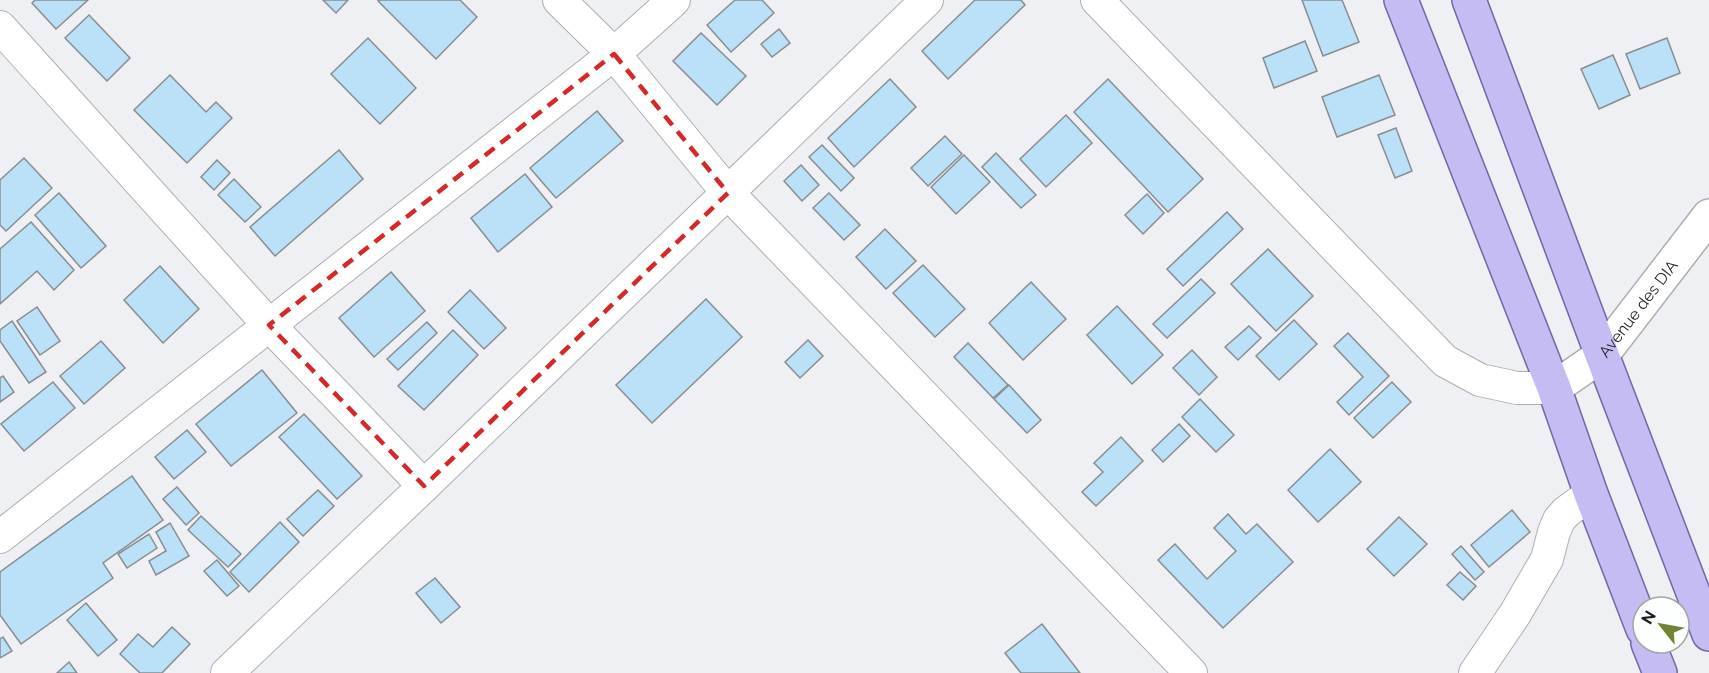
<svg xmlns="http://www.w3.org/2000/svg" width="1709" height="673" viewBox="0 0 1709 673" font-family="Raleway,sans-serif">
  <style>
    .building { fill: #bae1f7; stroke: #898d90; stroke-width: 1.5 }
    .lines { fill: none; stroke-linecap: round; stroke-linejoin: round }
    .minor-casing { stroke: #acaeb2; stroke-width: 34 }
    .tertiary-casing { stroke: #acaeb2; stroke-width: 36 }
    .primary-casing { stroke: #7068a2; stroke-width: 36 }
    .minor { stroke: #fff; stroke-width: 32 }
    .tertiary { stroke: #fff; stroke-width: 33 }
    .primary { stroke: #c4bcf2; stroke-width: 33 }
    .marked { fill: none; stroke: #d62828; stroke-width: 4.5; stroke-dasharray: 12 8; stroke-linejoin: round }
    .labels { text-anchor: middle; stroke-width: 4.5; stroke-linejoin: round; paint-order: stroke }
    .street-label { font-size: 16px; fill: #1d1e1f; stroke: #fdfefe }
  </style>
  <rect width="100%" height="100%" fill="#eef0f4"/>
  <g class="building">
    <polygon points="35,0 88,0 56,29 32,3"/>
    <polygon points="323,0 348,0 336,13"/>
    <polygon points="380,0 460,0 477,17 436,59 378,1"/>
    <polygon points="735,0 762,0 774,13 731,52 707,25"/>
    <polygon points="975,0 1021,0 1025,5 948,79 922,51"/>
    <polygon points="1302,0 1342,0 1359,42 1323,56"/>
    <polygon points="89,15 130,58 107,81 65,38"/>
    <polygon points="779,29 790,43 772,57 761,44"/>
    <polygon points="701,33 746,76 717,105 673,61"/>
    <polygon points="368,38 416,88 380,124 331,74"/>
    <polygon points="1667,38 1680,73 1640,89 1626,54"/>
    <polygon points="1305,41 1317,71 1274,88 1263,58"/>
    <polygon points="1613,55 1630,95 1599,109 1581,69"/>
    <polygon points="170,75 206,112 216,102 232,118 187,163 134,110"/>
    <polygon points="1379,75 1395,115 1337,137 1322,97"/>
    <polygon points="890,79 916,107 854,167 828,138"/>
    <polygon points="1108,79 1203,179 1168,212 1074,112"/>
    <polygon points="597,111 623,141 556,198 530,168"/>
    <polygon points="1066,115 1092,143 1046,187 1020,159"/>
    <polygon points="1396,128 1412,171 1395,178 1378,135"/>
    <polygon points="945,136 962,154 928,186 911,168"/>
    <polygon points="822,145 854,178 841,191 809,157"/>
    <polygon points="339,150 363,179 275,256 250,227"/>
    <polygon points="996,153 1036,195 1021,208 982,167"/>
    <polygon points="964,155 990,182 956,214 931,187"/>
    <polygon points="24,158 52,188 6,231 0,225 0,180"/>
    <polygon points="217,160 230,173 214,190 201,177"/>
    <polygon points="801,165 819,185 802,201 784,181"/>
    <polygon points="525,174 552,207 498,252 471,218"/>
    <polygon points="234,179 261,207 245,222 218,195"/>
    <polygon points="59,193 106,246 81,268 35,215"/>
    <polygon points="829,193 860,225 844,240 813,208"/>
    <polygon points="1147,194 1164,213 1143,234 1125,215"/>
    <polygon points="1227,212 1243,229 1183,286 1167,269"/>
    <polygon points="31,222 74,270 54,290 37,271 0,304 0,249"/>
    <polygon points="885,229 916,261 886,289 856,257"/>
    <polygon points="1268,249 1313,296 1276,331 1231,284"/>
    <polygon points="923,265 965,309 935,337 893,293"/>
    <polygon points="160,266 199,309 163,343 124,300"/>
    <polygon points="391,272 425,311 374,357 339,318"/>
    <polygon points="1201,279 1215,293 1167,338 1153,324"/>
    <polygon points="1031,282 1066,319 1023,360 989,323"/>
    <polygon points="470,290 506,328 484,349 448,312"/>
    <polygon points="706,299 742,337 652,423 616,385"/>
    <polygon points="1117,306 1163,355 1132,384 1087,335"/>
    <polygon points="37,307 60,341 40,355 17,321"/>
    <polygon points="1294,320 1317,344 1279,380 1256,356"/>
    <polygon points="12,321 46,372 29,383 0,341 0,330"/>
    <polygon points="427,322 437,333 398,370 387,359"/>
    <polygon points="1249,326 1261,338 1238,360 1225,347"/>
    <polygon points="453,330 478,355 424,410 398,386"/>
    <polygon points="1348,333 1389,376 1349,415 1337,402 1363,377 1334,346"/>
    <polygon points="808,340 823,356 800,378 785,362"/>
    <polygon points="101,341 125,368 84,404 60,376"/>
    <polygon points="968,343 1008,385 993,398 954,357"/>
    <polygon points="1192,350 1217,377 1199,395 1173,368"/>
    <polygon points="262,370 297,413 231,466 196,424"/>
    <polygon points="3,376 14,392 0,402 0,378"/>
    <polygon points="53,382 75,408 24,451 1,424"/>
    <polygon points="1392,382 1411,402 1373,438 1354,418"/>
    <polygon points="1009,385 1041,420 1027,433 994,399"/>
    <polygon points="1200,399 1234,435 1216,452 1182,417"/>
    <polygon points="304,414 362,476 337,499 279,437"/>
    <polygon points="1179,424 1190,436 1163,462 1152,450"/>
    <polygon points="187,430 206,452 174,479 155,457"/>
    <polygon points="1121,437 1143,461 1096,506 1082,492 1103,472 1094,463"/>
    <polygon points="1330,449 1361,482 1318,522 1288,490"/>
    <polygon points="132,476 163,520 103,563 113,578 21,644 0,615 0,572"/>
    <polygon points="177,487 199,513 186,525 163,499"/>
    <polygon points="318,490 334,506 303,536 287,519"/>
    <polygon points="1512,510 1530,532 1489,567 1471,545"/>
    <polygon points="1228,514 1246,534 1257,524 1293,562 1223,628 1158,560 1175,544 1207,579 1236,551 1214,528"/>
    <polygon points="201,516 241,554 228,567 188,530"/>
    <polygon points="1399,517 1427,544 1394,576 1367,549"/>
    <polygon points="280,522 299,542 249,592 230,572"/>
    <polygon points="170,523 189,556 156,575 149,561 166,551 156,532"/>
    <polygon points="149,534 157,548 127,568 118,554"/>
    <polygon points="1461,546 1484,572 1475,580 1452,554"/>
    <polygon points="217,560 239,586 227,596 204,571"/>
    <polygon points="1460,572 1476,586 1463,600 1447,585"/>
    <polygon points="435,578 460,607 441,623 416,593"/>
    <polygon points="86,603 117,640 98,656 67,620"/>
    <polygon points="1042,624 1080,673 1021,673 1005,653"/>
    <polygon points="172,627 190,644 162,673 140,673 120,654 138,634 153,647"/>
    <polygon points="3,637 12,651 0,658 0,639"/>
    <polygon points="69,662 77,673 57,673"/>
  </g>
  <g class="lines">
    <defs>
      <g id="minor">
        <polyline points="559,0 614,54 728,193 1191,673"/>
        <polyline points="1097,0 1445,361 1480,380 1517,388 1554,388"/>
        <polyline points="0,27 269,325 424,486"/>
        <polyline points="0,537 614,54 674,0"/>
        <polyline points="227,673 424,486 927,0"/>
        <polyline points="1475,673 1515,614 1547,559 1554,532 1559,520 1566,512 1591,494"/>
      </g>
      <g id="tertiary">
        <path id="s1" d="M1554,388L1602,355L1709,216"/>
      </g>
      <g id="primary">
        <polyline points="1401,0 1554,388 1591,494 1643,629"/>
        <polyline points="1469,0 1602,355 1709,634"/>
        <polyline points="1648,643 1660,673"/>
      </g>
    </defs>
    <use href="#minor" class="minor-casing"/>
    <use href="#tertiary" class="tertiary-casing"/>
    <use href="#primary" class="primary-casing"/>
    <use href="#minor" class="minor"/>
    <use href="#tertiary" class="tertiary"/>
    <use href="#primary" class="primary"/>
  </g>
  <path class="marked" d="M614,54L728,193L424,486L269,325Z"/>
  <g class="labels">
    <g class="street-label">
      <text dy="6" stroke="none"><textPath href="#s1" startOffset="117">Avenue des DIA</textPath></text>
    </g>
  </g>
  <g transform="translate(1661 625) rotate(301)"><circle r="28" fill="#fdfefe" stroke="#a3a4a5" stroke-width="1.5"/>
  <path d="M0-4.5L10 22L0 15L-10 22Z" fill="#718434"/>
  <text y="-9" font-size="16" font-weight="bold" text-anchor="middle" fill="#1d1e1f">N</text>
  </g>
</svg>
